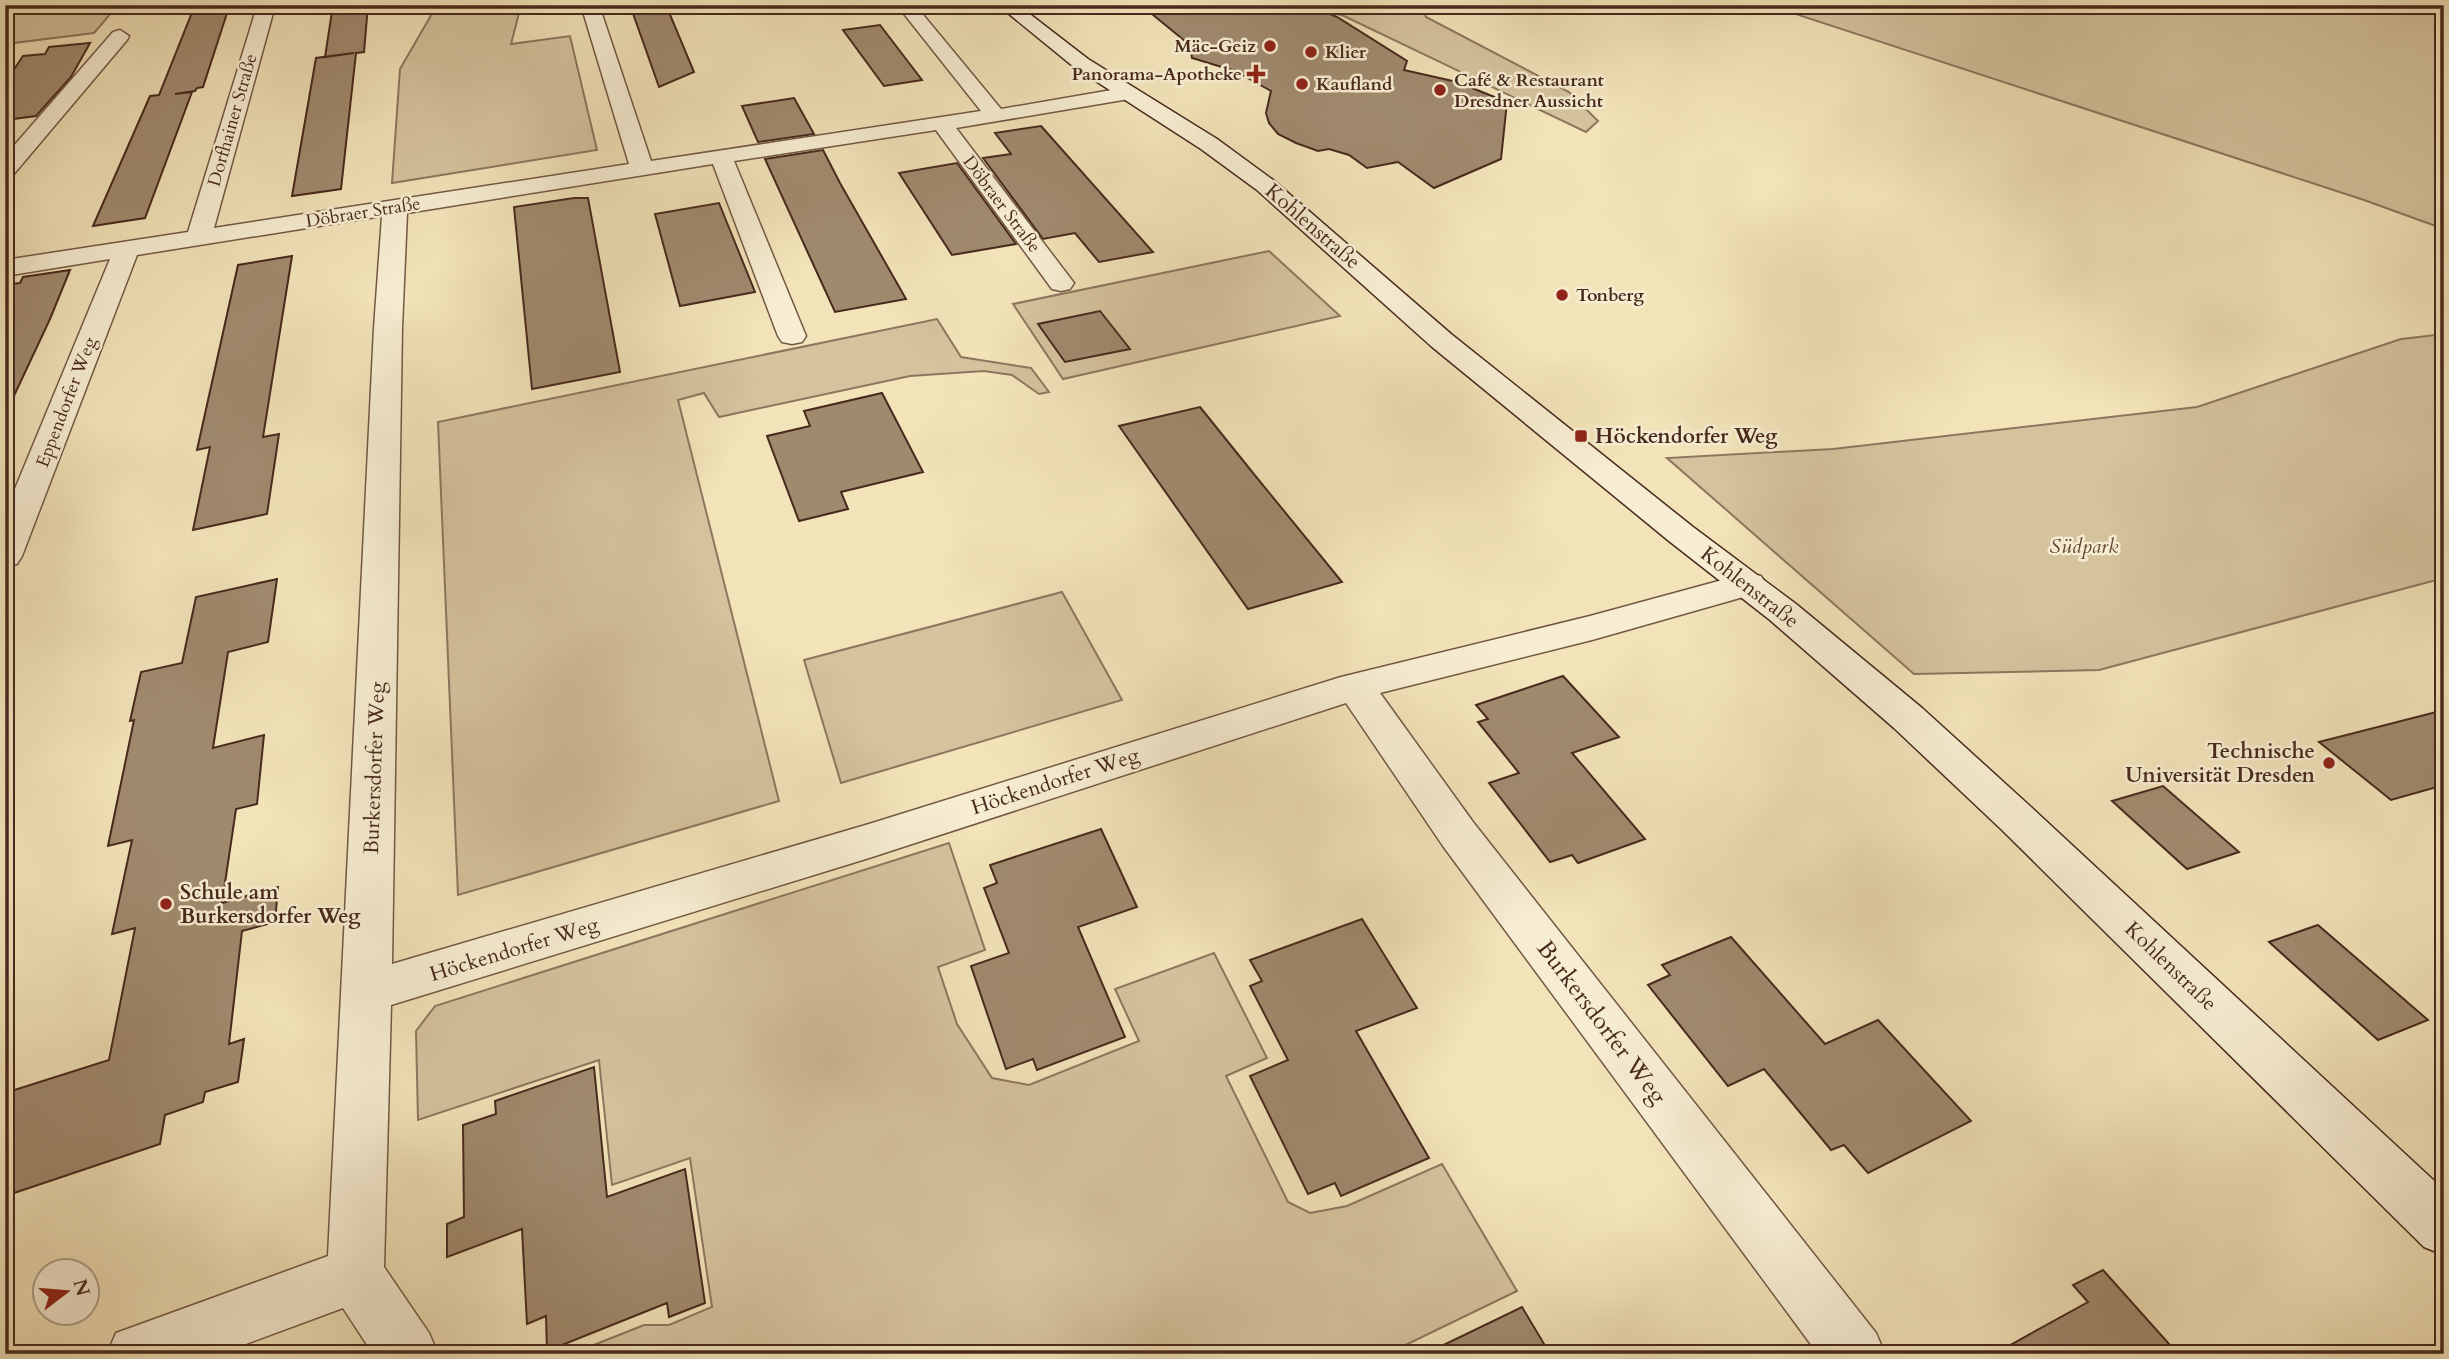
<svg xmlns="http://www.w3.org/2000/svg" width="2449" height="1359" viewBox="0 0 2449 1359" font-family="Cardo,serif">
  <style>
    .green { fill: #d5c39e; stroke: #8e765e; stroke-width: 2 }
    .building { fill: #a08a6e; stroke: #48291d; stroke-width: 2 }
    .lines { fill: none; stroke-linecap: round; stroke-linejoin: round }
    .street-casing { stroke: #725844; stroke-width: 3 }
    .secondary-casing { stroke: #48291d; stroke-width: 3 }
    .street { fill: #f7edd2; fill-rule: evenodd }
    .secondary { fill: #f7edd2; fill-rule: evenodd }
    .poi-dot { fill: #8f2418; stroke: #f7edd2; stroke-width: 2.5 }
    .labels { text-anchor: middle; stroke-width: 5; stroke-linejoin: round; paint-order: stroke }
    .far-poi-label { font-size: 18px; font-weight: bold; fill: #48291d; stroke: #f7edd2; text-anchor: start }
    .far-street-label { font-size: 18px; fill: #48291d; stroke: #f7edd2 }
    .street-label { font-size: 21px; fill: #48291d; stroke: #f7edd2 }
    .poi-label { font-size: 21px; font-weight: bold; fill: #48291d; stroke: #f7edd2; text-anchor: start }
    .park-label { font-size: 21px; font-style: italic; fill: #644837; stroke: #f7edd2 }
    .near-street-label { font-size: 24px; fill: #48291d; stroke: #f7edd2 }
  </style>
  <rect width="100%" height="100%" fill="#f2e3b9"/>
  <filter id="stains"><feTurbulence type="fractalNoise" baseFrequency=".00286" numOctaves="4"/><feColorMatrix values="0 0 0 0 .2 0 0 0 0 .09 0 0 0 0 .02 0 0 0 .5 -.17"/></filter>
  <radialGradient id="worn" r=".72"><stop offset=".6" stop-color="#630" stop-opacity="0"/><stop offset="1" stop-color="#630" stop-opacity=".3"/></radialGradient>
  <g class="green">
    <polygon points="5,5 118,5 94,33 5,44"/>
    <polygon points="437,5 521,5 511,44 570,36 597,150 392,183 400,69"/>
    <polygon points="1307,5 1422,5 1426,17 1569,92 1598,121 1586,132 1344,16"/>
    <polygon points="1768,5 2444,5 2444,229 2364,200"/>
    <polygon points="1269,251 1340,316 1063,379 1013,304"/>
    <polygon points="937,319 961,357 1031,368 1049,392 1039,394 1012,375 984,371 910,376 719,417 704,393 678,400 779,801 458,895 438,422"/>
    <polygon points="2444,334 2444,578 2099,670 1914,674 1667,458 1833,449 2197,407 2401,339"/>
    <polygon points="1062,592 1122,700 841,783 804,660"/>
    <polygon points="949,843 985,950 938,967 957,1024 992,1078 1029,1085 1139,1041 1115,989 1214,953 1267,1058 1226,1076 1288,1202 1310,1213 1347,1206 1442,1164 1517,1291 1387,1354 571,1354 644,1325 669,1325 712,1307 690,1158 612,1185 599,1060 418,1120 416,1031 435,1006"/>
  </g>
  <g class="building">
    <polygon points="195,5 217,5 224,8 223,11 228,10 203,87 197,88 195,91 175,94 192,92 145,218 93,226 150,96 159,95"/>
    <polygon points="333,5 368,5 364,52 356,53 341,189 292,196 316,58 354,53 325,57"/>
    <polygon points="630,5 666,5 694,72 659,87"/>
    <polygon points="1141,5 1278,5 1325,12 1337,17 1407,61 1404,70 1457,82 1507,102 1501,159 1434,188 1398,162 1367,168 1349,155 1329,149 1318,151 1296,143 1278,134 1269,123 1266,113 1271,91 1235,71 1192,58 1189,41 1186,42"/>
    <polygon points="880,25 922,80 884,86 843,30"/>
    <polygon points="90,43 71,77 36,116 5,120 5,83 23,56 45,54 49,47"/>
    <polygon points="794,98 814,134 758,142 742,106"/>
    <polygon points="1041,126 1153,252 1099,262 1075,233 1043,239 983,158 1011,154 995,133"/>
    <polygon points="823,150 840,183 906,299 835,312 765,159"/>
    <polygon points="957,163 1016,244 952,255 899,173"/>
    <polygon points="574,198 588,198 620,372 532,389 514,207"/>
    <polygon points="719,203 755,292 680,306 655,214"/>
    <polygon points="292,256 263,437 279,434 267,514 193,530 210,447 197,450 238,265"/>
    <polygon points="70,270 50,319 5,415 5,297 11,284 20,283 23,277"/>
    <polygon points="1100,311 1130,349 1065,362 1038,324"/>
    <polygon points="882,393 923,472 841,492 848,509 799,521 767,436 810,426 804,411"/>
    <polygon points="1200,407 1253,473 1342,582 1248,609 1119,426"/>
    <polygon points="277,579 268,642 228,652 213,748 264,735 257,804 236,809 222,903 278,887 275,922 242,931 229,1044 244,1039 238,1082 205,1092 203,1102 165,1115 160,1144 5,1196 5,1093 109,1060 135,928 112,934 132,840 108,846 134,720 130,721 141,672 182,663 196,597"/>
    <polygon points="1563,676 1619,737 1572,753 1645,839 1578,863 1572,855 1550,862 1489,783 1519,773 1478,722 1488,719 1476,705"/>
    <polygon points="2444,710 2444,785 2391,800 2319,742"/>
    <polygon points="2163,786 2239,852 2187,869 2112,801"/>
    <polygon points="1101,829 1137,907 1078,927 1125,1037 1037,1070 1033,1059 1006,1069 971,966 1009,953 984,888 997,883 990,865"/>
    <polygon points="1362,919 1417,1008 1356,1031 1429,1158 1341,1196 1335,1183 1308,1194 1250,1076 1288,1060 1250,986 1262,981 1250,960"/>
    <polygon points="2318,925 2428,1020 2378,1040 2269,942"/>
    <polygon points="1731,937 1825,1044 1878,1020 1971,1121 1868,1173 1844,1145 1831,1150 1764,1069 1728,1086 1648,985 1670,975 1662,965"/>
    <polygon points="594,1067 607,1197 685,1169 705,1303 669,1317 667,1303 547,1351 546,1316 527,1324 522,1229 447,1257 447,1224 464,1217 463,1125 496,1114 495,1101"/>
    <polygon points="2103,1270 2178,1354 1994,1354 2088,1302 2073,1285"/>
    <polygon points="1522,1307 1550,1354 1425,1354"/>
  </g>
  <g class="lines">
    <defs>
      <g id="street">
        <polygon points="260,5 278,5 273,13 214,228 629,164 581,5 599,5 651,161 981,111 897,5 915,5 1001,109 1129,87 1136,89 1139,93 1136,97 1129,99 956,128 1074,283 1070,289 1061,291 1052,289 936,130 734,161 806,336 802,342 792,344 782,342 778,336 713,164 407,213 402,328 392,964 869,824 1341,677 1590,616 1748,573 1761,576 1766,584 1761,592 1592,640 1380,693 1473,822 1876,1333 1885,1354 1818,1354 1443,846 1346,703 869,858 391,1005 384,1267 429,1333 438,1354 373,1354 343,1308 219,1354 107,1354 116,1333 328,1256 374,328 382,216 137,255 22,556 17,564 5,567 5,513 110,259 5,276 5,260 188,232 255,13"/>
        <polygon points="120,30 129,36 127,40 13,175 5,177 5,156 113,32"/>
      </g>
      <polygon id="secondary" points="998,5 1018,5 1088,59 1217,139 1273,180 1451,334 1693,527 1796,604 1922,708 2031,807 2444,1190 2444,1255 2424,1247 2001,829 1894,728 1770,620 1669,541 1431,346 1257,190 1201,149 1074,67"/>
    </defs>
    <use href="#street" class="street-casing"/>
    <use href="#secondary" class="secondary-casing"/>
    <use href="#street" class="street"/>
    <use href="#secondary" class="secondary"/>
  </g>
  <g class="poi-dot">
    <circle cx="1270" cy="46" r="7"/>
    <circle cx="1311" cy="52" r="7"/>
    <path d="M1252.5 63.5h7v7h7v7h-7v7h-7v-7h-7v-7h7z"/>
    <circle cx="1302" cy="84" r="7"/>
    <circle cx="1440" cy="90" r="7"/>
    <circle cx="1562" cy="295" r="7"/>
    <rect x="1574" y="429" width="14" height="14" rx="3.5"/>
    <circle cx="2329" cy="763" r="7"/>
    <circle cx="166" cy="904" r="7"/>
  </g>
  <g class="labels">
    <g class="far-poi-label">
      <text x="1256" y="52" text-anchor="end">Mäc-Geiz</text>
      <text x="1325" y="58">Klier</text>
      <text x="1242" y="80" text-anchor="end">Panorama-Apotheke</text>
      <text x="1454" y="86">Café &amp; Restaurant<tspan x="1454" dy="21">Dresdner Aussicht</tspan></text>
      <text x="1316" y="90">Kaufland</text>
      <text x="1576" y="301">Tonberg</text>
    </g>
    <g class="far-street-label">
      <text transform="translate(232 120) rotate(-74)" y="6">Dorfhainer Straße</text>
      <text transform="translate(1002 204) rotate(53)" y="6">Döbraer Straße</text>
      <text transform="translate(363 212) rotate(-9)" y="6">Döbraer Straße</text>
      <text transform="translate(66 402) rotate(-69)" y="6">Eppendorfer Weg</text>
    </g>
    <g class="street-label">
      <text transform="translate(1313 226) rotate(41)" y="7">Kohlenstraße</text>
      <text transform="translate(1750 587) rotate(38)" y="7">Kohlenstraße</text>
      <text transform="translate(374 768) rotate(-88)" y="7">Burkersdorfer Weg</text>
      <text transform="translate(1055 781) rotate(-18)" y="7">Höckendorfer Weg</text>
      <text transform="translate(514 949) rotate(-17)" y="7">Höckendorfer Weg</text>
      <text transform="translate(2171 966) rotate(44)" y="7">Kohlenstraße</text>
    </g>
    <g class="poi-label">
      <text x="1595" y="443">Höckendorfer Weg</text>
      <text x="2315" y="758" text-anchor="end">Technische<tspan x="2315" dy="24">Universität Dresden</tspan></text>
      <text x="180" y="899">Schule am<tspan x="180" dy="24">Burkersdorfer Weg</tspan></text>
    </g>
    <g class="park-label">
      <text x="2084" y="553">Südpark</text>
    </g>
    <g class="near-street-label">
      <text transform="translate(1602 1022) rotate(53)" y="8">Burkersdorfer Weg</text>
    </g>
  </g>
  <rect width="2449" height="1359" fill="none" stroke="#f2e3b9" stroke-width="28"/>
  <rect x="7" y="7" width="2435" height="1345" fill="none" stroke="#48291d" stroke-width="3.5"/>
  <rect x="14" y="14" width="2421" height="1331" fill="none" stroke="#48291d" stroke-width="2"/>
  <g transform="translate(66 1292) rotate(74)"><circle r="33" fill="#f7edd2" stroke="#b19f8a" stroke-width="2"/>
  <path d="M0-5L12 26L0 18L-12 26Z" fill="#8f2418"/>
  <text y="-10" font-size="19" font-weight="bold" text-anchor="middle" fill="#48291d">N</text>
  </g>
  <rect width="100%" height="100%" filter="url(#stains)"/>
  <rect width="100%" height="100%" fill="url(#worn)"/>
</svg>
